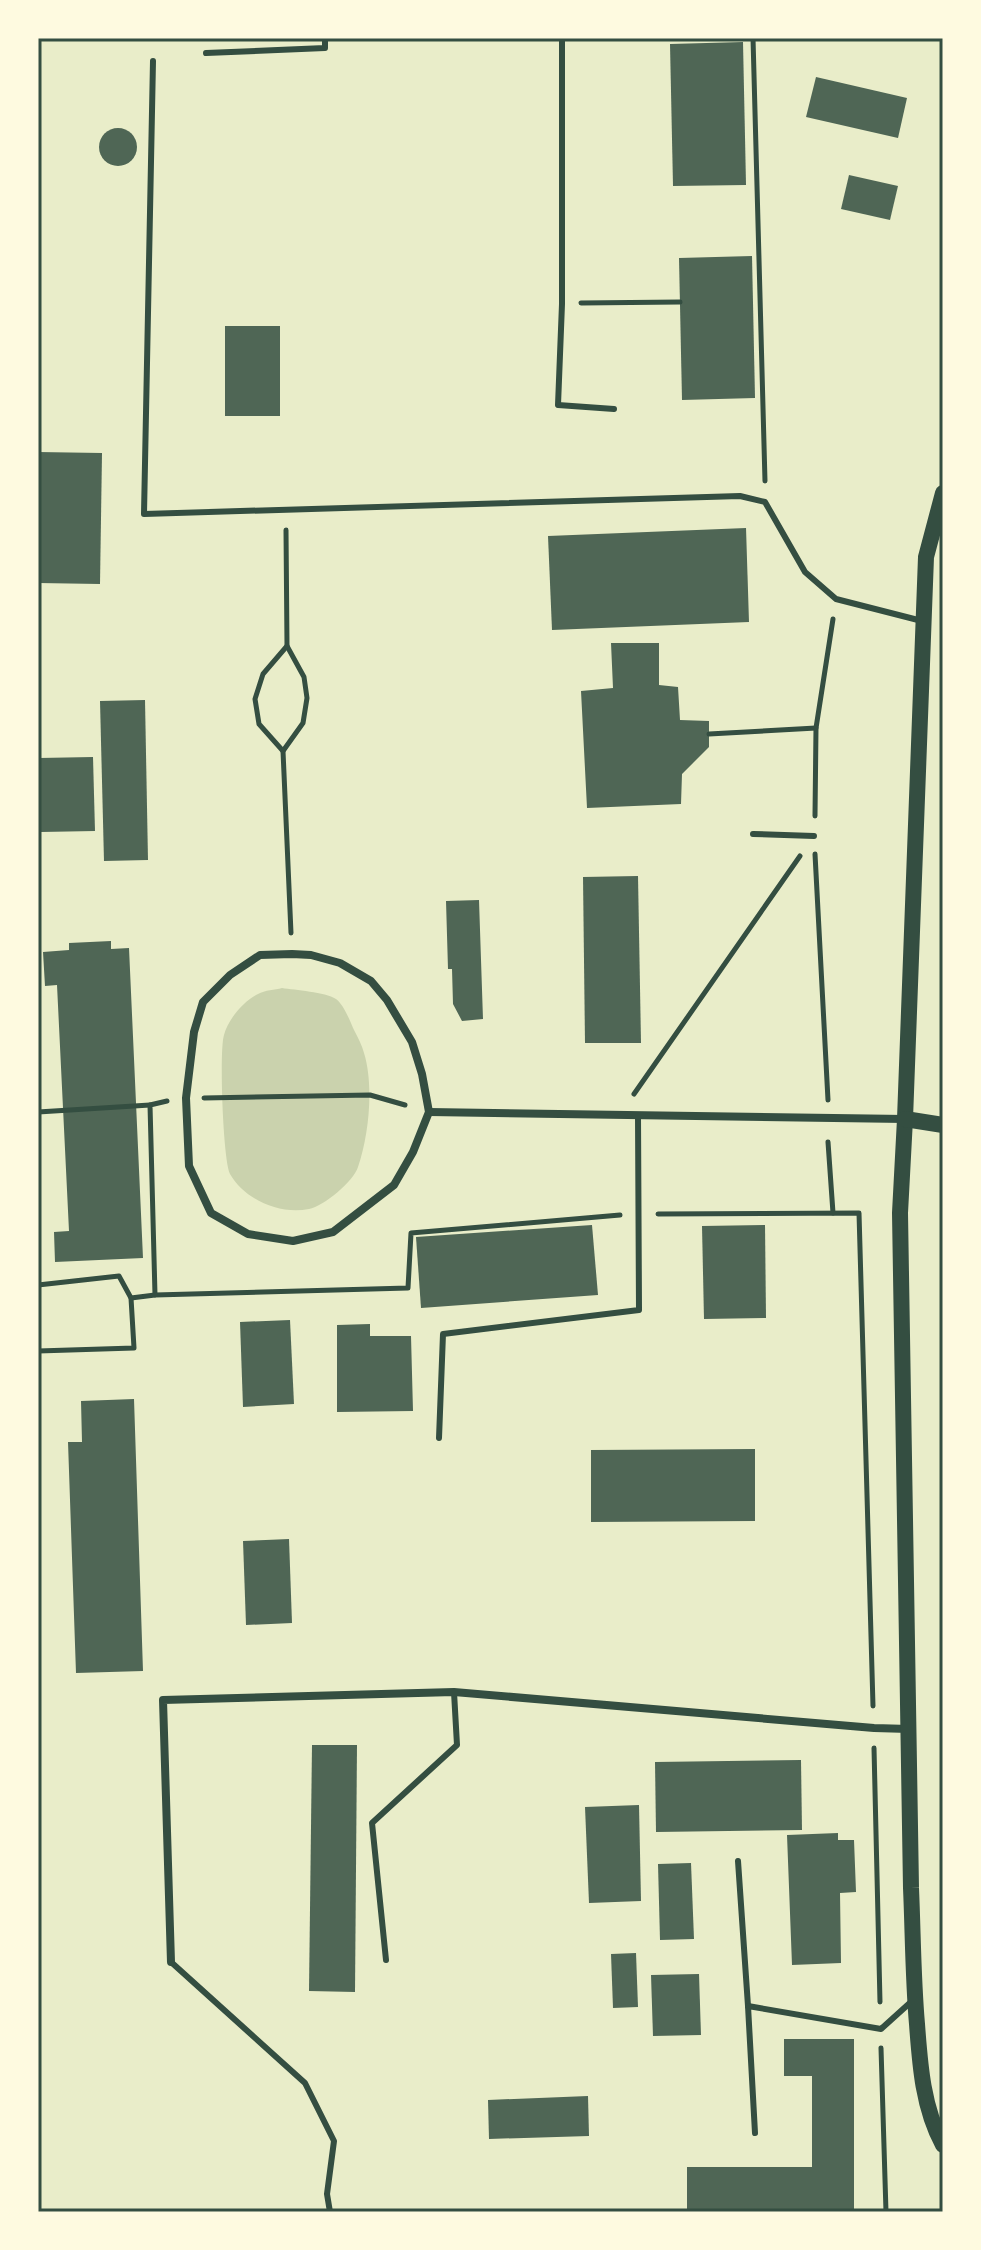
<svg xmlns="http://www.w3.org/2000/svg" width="981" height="2250" viewBox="0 0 981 2250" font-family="'IBM Plex Sans',sans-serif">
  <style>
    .green { fill: #cad2ad }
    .building { fill: #4f6655 }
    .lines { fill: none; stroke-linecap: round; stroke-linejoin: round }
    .path { stroke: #344e41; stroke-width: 5 }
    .service { stroke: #344e41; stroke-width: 6 }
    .minor { stroke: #344e41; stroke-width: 8 }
    .secondary { stroke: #344e41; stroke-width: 16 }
    .neatline { fill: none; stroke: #344e41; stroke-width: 3 }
  </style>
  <rect width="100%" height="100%" fill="#e9edc9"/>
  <path class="green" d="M282,988C295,990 325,992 336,999C344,1005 350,1021 354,1030C358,1038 362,1045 364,1053C374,1085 369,1135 358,1167C353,1182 324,1206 309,1209C280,1215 245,1200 230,1174C223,1161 219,1050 224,1035C228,1019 244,1001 258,994C265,990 275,990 282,988Z"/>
  <g class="building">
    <polygon points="743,42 746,185 673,186 670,44"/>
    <polygon points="816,77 907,98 898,138 806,117"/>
    <circle cx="118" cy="147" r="19"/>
    <polygon points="849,175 898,186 890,220 841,209"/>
    <polygon points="752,256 755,398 682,400 679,258"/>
    <rect x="225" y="326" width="55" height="90"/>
    <polygon points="38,452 102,453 100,584 38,583"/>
    <polygon points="746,528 749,622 552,630 548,536"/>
    <polygon points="611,643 659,643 659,685 678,687 680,720 709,721 709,747 682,774 681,804 587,808 581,691 613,688"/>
    <polygon points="145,700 148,860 104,861 100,701"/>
    <polygon points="93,757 95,831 41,832 39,758"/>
    <polygon points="638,876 641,1043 585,1043 583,877"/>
    <polygon points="479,900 483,1019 462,1021 453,1004 452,969 448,969 446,901"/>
    <polygon points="111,941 111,949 129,948 143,1258 55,1262 54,1232 69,1231 57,985 45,986 43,952 69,950 69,943"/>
    <polygon points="592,1225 598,1295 421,1308 416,1237"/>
    <polygon points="765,1225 766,1318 704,1319 702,1226"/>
    <polygon points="290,1320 294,1404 243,1407 240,1322"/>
    <polygon points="370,1324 370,1336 411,1336 413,1411 337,1412 337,1325"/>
    <polygon points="134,1399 143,1671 76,1673 68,1442 82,1442 81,1401"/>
    <polygon points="755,1449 755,1521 591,1522 591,1450"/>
    <polygon points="289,1539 292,1623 246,1625 243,1541"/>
    <polygon points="312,1745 357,1745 355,1992 309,1991"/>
    <polygon points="801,1760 802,1830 656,1832 655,1762"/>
    <polygon points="639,1805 641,1901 589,1903 585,1807"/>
    <polygon points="838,1833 838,1840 854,1840 856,1892 840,1893 841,1963 792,1965 787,1835"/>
    <polygon points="691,1863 694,1939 660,1940 658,1864"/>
    <polygon points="636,1953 638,2007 613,2008 611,1954"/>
    <polygon points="699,1974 701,2035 653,2036 651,1975"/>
    <polygon points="784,2039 854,2039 854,2212 687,2212 687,2167 812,2167 812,2076 784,2076"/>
    <polygon points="588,2096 589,2136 489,2139 488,2100"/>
  </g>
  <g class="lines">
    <g class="path">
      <polyline points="753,38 765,481"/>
      <polyline points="581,303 680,302"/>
      <polyline points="286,530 287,646 304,677 307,698 303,723 283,751 291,933"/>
      <polyline points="709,734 816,728"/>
      <polyline points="283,751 259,724 255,699 263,674 287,646"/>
      <polyline points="815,816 816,728 833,619"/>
      <polyline points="815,854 828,1100"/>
      <polyline points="634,1094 800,856"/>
      <polyline points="204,1098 370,1095 405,1105"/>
      <polyline points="38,1112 150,1105"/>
      <polyline points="828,1142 833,1213"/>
      <polyline points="658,1214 859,1213 873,1706"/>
      <polyline points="38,1285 119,1276 131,1298 134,1348 38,1351"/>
      <polyline points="155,1295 150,1105 167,1101"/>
      <polyline points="131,1298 155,1295 408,1288 411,1233 620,1215"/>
      <polyline points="874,1748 880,2002"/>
      <polyline points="881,2048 886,2212"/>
    </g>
    <g class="service">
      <polyline points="562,38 562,304 558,405 614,409"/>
      <polyline points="206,53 325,48 325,38"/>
      <polyline points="153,61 144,514 740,496 765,502 805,572 836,599 922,621"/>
      <polyline points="753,834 814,836"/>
      <polyline points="439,1438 443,1334 639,1310 638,1116"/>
      <polyline points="738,1861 748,2006"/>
      <polyline points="386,1960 372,1823 457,1745 454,1692"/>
      <polyline points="171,1962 305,2083 334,2141 327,2194 330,2212"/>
      <polyline points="755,2133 748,2006 881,2029 912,2001"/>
    </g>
    <g class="minor">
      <polygon points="292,954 311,955 340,963 371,981 387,1000 412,1042 422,1074 429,1112 413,1152 394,1185 333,1232 293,1241 248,1234 211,1213 189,1166 186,1098 194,1032 203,1002 230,975 260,955"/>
      <polyline points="429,1112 905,1119"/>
      <polyline points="171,1962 163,1700 454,1692 874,1728 909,1729"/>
    </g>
    <g class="secondary">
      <path d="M943,493L926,557L905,1119L900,1213L911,1888C913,1933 913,1979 917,2024C920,2066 923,2108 943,2145"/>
      <polyline points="905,1119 943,1125"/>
    </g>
  </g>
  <rect width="981" height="2250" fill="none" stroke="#fefae0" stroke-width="80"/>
  <rect x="40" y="40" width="901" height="2170" class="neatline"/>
</svg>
